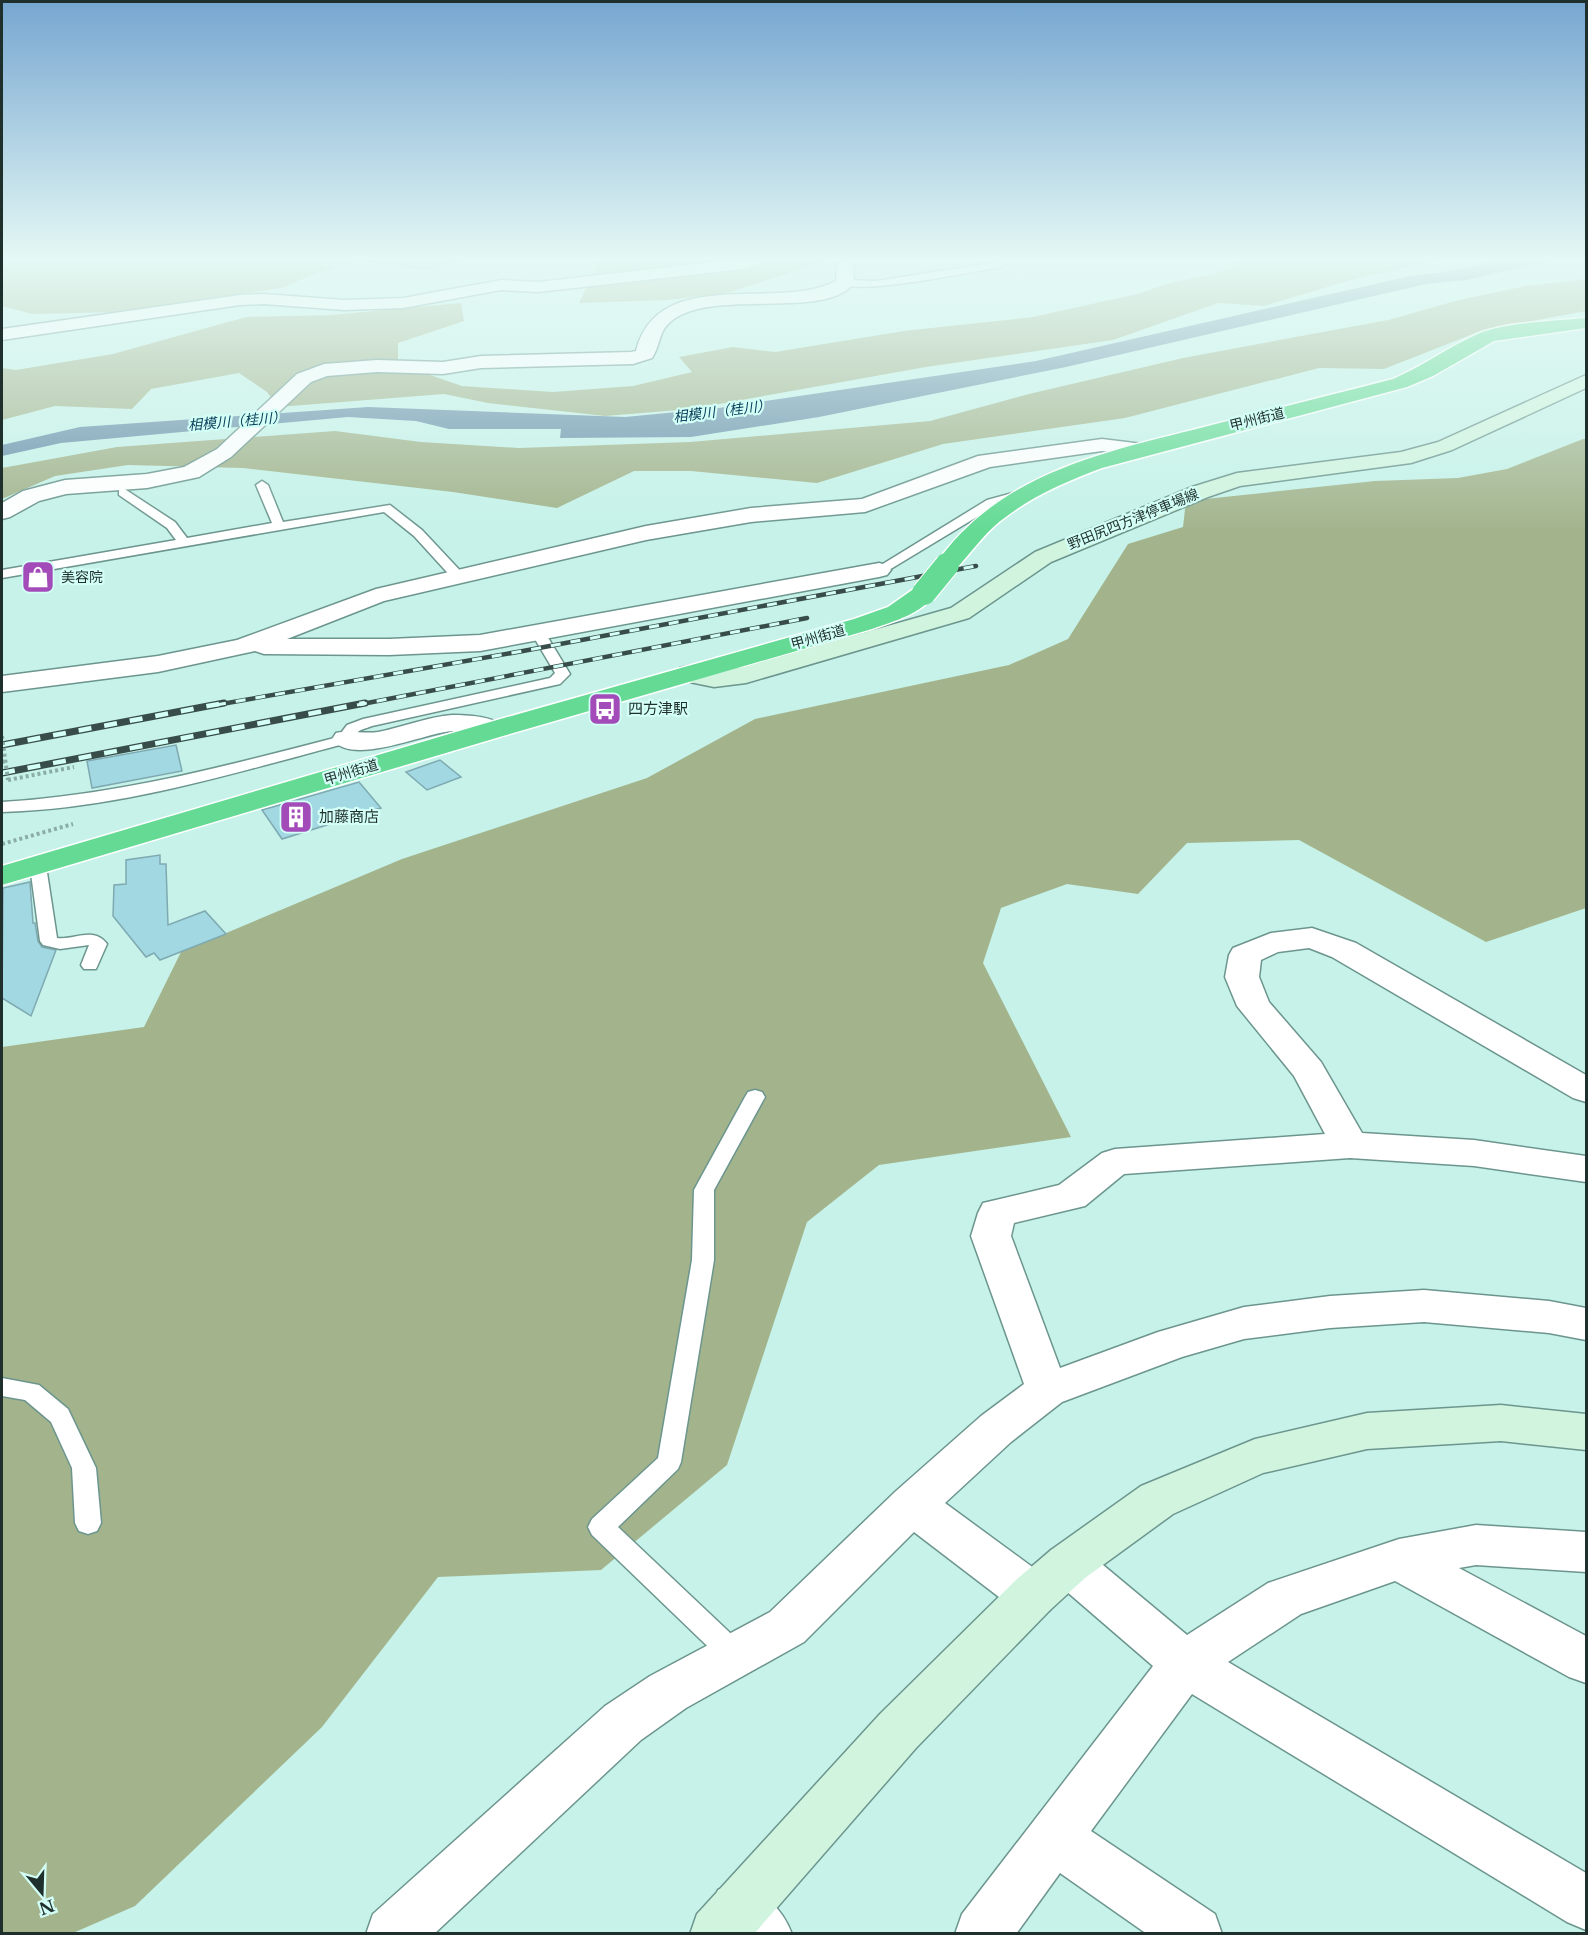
<svg xmlns="http://www.w3.org/2000/svg" width="1588" height="1935" viewBox="0 0 1588 1935" font-family="'Libre Baskerville','Noto Sans JP',serif">
  <style>
    .forest { fill: #a3b48d }
    .water { fill: #6b92ab }
    .building { fill: #a1d8e2; stroke: #7fa9b1; stroke-width: 1.5 }
    .lines { fill: none; stroke-linecap: round; stroke-linejoin: round }
    .lane-casing { stroke: #6c958e; stroke-width: 3 }
    .street-casing { stroke: #6c958e; stroke-width: 3 }
    .secondary-casing { stroke: #6c958e; stroke-width: 3 }
    .highway-casing { stroke: #fff; stroke-width: 3 }
    .path { stroke: #8bada6; stroke-width: 4; stroke-dasharray: 3 3; stroke-linecap: butt }
    .lane { fill: #fff; fill-rule: evenodd }
    .street { fill: #fff; fill-rule: evenodd }
    .secondary { fill: #d1f4df; fill-rule: evenodd }
    .highway { fill: #65da95; fill-rule: evenodd }
    .rail-far1-casing { stroke: #384d49; stroke-width: 4.5 }
    .rail-casing { stroke: #384d49; stroke-width: 7 }
    .rail-far1 { stroke: #d3fff7; stroke-width: 3; stroke-dasharray: 10; stroke-linecap: butt }
    .rail { stroke: #d3fff7; stroke-width: 4.5; stroke-dasharray: 13; stroke-linecap: butt }
    .highway-bridge-casing { stroke: #fff; stroke-width: 26; stroke-linecap: butt }
    .path-bridge { stroke: #8bada6; stroke-width: 4; stroke-dasharray: 3 3; stroke-linecap: butt }
    .highway-bridge { stroke: #65da95; stroke-width: 24 }
    .labels { text-anchor: middle; stroke-width: 4.5; stroke-linejoin: round; paint-order: stroke }
    .far-water-label { font-size: 14px; font-style: italic; fill: #0b405b; stroke: #d3fff7 }
    .far-street-label { font-size: 14px; fill: #1e2f2c; stroke: #d3fff7 }
    .far-poi-label { font-size: 14px; fill: #1e2f2c; stroke: #d3fff7; text-anchor: start }
    .poi-label { font-size: 15px; fill: #1e2f2c; stroke: #d3fff7; text-anchor: start }
  </style>
  <rect width="100%" height="100%" fill="#c6f2e9"/>
  <g class="forest">
    <polygon points="2,259 471,259 423,270 360,261 312,275 281,288 120,312 32,314 2,306"/>
    <polygon points="600,259 831,259 728,293 667,300 579,303"/>
    <polygon points="1235,259 1442,259 1347,281 1264,306 1218,303 1113,340 926,367 691,409 605,416 488,403 444,394 278,407 267,392 239,373 151,389 132,409 55,406 2,420 2,368 16,370 113,354 246,317 331,315 461,303 464,321 398,343 398,360 427,374 462,386 553,392 633,386 692,372 679,357 733,347 775,352 904,331 1033,317 1137,294 1173,282 1218,273 1240,265"/>
    <polygon points="1586,279 1586,311 1483,330 1384,369 1319,368 1125,418 943,444 817,483 691,471 634,471 557,508 453,492 243,468 128,465 55,476 2,499 2,468 117,447 335,431 421,442 519,448 690,442 930,421 1029,394 1183,358 1388,320 1459,300 1526,286"/>
    <polygon points="1583,439 1586,439 1586,908 1486,942 1299,840 1187,843 1138,894 1067,884 1001,908 983,963 1071,1137 879,1165 807,1222 727,1465 601,1570 438,1577 322,1727 135,1906 73,1933 2,1933 2,1047 144,1027 181,952 402,859 647,778 755,719 1009,665 1068,639 1128,544 1183,527 1186,501 1375,481 1458,478 1507,469"/>
  </g>
  <polygon class="water" points="1509,259 1560,259 1466,280 1426,284 1066,367 819,417 691,437 560,438 561,429 449,429 416,421 348,417 61,443 2,456 2,445 80,427 368,407 625,417 719,408 1036,361 1410,276 1452,271"/>
  <g class="building">
    <polygon points="176,745 182,771 92,788 87,761"/>
    <polygon points="440,760 461,777 427,790 406,772"/>
    <polygon points="359,782 381,808 282,839 262,810"/>
    <polygon points="160,855 160,864 166,864 168,925 205,911 226,934 160,960 154,953 146,957 113,916 114,885 126,884 126,860"/>
    <polygon points="30,882 33,923 35,923 38,941 42,947 56,950 31,1016 2,998 3,888"/>
  </g>
  <g class="lines">
    <defs>
      <g id="lane">
        <path d="M1000,259H1009L1002,267C974,271 858,296 840,283L845,280L876,281L999,262Z"/>
        <polygon points="262,481 268,485 283,522 390,505 422,530 467,578 465,581 455,581 414,536 384,512 2,578 2,570 176,540 167,528 119,495 119,489 123,488 175,522 187,538 272,523 256,485"/>
        <polygon points="1024,490 1030,494 1028,497 995,506 884,573 879,574 873,570 987,500"/>
        <path d="M539,630L544,631L570,674L560,684L372,726C356,732 359,729 351,742C237,772 121,809 2,812V802C117,795 227,766 338,737L347,725L363,719L550,678L555,673L532,634Z"/>
        <path d="M38,861L46,866L57,938C75,940 94,926 107,944L96,969H84L81,965L89,945L60,949L43,945L40,941L30,866Z"/>
        <polygon points="755,1090 762,1092 765,1097 714,1190 714,1260 681,1462 678,1469 618,1527 745,1647 749,1656 745,1665 736,1668 727,1665 592,1535 588,1527 592,1519 658,1458 692,1260 694,1190 745,1097 748,1092"/>
        <polygon points="2,1378 39,1385 68,1409 96,1468 101,1523 97,1531 88,1534 79,1531 75,1523 72,1468 51,1422 25,1400 2,1396"/>
      </g>
      <g id="street">
        <polygon points="740,259 763,259 761,263 743,269 538,292 501,290 403,308 344,310 264,304 240,305 2,340 2,329 240,295 264,294 344,300 403,298 501,280 538,282"/>
        <path d="M837,259H853L854,283C827,320 716,289 674,319C657,331 662,343 652,358L633,364L481,368L443,374L377,372L327,376L311,382L231,457L199,477L147,488L66,494L39,501L10,517L2,519V503L23,491L65,480L147,474L184,467L217,449L297,374L324,364L377,360L443,362L481,356L631,352L636,351C658,264 777,312 836,281Z"/>
        <polygon points="1102,439 1151,445 1155,449 1151,453 1144,455 1102,451 990,467 865,512 751,522 646,540 384,601 287,639 389,639 480,635 879,563 887,565 891,570 887,575 879,577 480,651 389,655 264,654 255,651 158,672 2,692 2,676 158,656 237,640 376,589 646,526 751,508 862,499 978,456"/>
        <path d="M452,715C468,715 497,716 507,730L503,736C486,740 470,730 452,731C424,733 352,767 332,739L336,733C350,730 364,734 378,732C403,727 427,717 452,715Z"/>
        <polygon points="1312,928 1356,943 1586,1075 1586,1102 1573,1098 1332,957 1309,948 1278,952 1261,960 1259,977 1269,1002 1321,1062 1362,1133 1474,1140 1586,1156 1586,1182 1474,1166 1350,1158 1124,1174 1085,1206 1014,1223 1011,1236 1060,1368 1158,1332 1244,1307 1330,1296 1424,1290 1549,1301 1586,1308 1586,1340 1549,1333 1424,1322 1330,1328 1244,1339 1182,1357 1062,1402 1011,1442 945,1503 1050,1580 1057,1595 1050,1610 1033,1616 1016,1610 914,1532 804,1642 686,1708 641,1740 434,1934 366,1934 373,1914 605,1706 650,1676 770,1612 896,1491 981,1416 1024,1384 971,1236 978,1213 983,1203 1059,1185 1102,1153 1115,1149 1325,1134 1294,1076 1237,1006 1225,977 1229,955 1233,948 1271,933"/>
        <polygon points="1476,1525 1586,1532 1586,1572 1476,1565 1459,1568 1586,1636 1586,1683 1569,1677 1395,1581 1301,1614 1228,1662 1586,1873 1586,1930 1567,1922 1192,1694 1091,1831 1215,1914 1222,1934 1147,1934 1060,1873 1016,1934 955,1934 962,1914 1153,1666 1051,1578 1045,1564 1051,1550 1068,1544 1085,1550 1187,1635 1268,1583 1399,1539"/>
        <path d="M737,1882C764,1893 781,1906 792,1934H723L718,1928L710,1909L718,1890Z"/>
      </g>
      <g id="secondary">
        <polygon points="1586,375 1586,388 1452,450 1411,463 1240,486 1208,497 1051,562 969,618 746,683 714,687 680,680 676,674 680,668 689,666 714,671 744,667 951,608 1035,552 1192,487 1237,473 1401,452 1438,442"/>
        <polygon points="1501,1405 1586,1414 1586,1450 1501,1441 1367,1449 1263,1473 1173,1514 1085,1578 1050,1610 916,1748 754,1934 690,1934 697,1914 880,1714 1016,1580 1051,1550 1141,1486 1255,1439 1367,1413"/>
      </g>
      <g id="highway">
        <path d="M1586,318V328L1494,341L1433,376L1407,387L1102,468C1065,482 1030,497 999,522C983,535 970,554 955,570L947,572L939,570L935,565C999,472 1106,452 1208,426C1270,410 1331,395 1393,379C1423,366 1450,346 1480,333C1507,322 1556,321 1586,318Z"/>
        <path d="M924,586L933,588L936,593C922,614 894,621 872,629L503,736L2,885V866L483,724L854,619L888,607L915,588Z"/>
      </g>
    </defs>
    <use href="#lane" class="lane-casing"/>
    <use href="#street" class="street-casing"/>
    <use href="#secondary" class="secondary-casing"/>
    <use href="#highway" class="highway-casing"/>
    <g class="path">
      <polyline points="2,762 5,761"/>
      <polyline points="8,780 74,767"/>
      <polyline points="2,844 73,824"/>
    </g>
    <use href="#lane" class="lane"/>
    <use href="#street" class="street"/>
    <use href="#secondary" class="secondary"/>
    <use href="#highway" class="highway"/>
    <defs>
      <g id="rail-far1">
        <polyline points="216,705 523,651 976,566"/>
        <polyline points="357,705 807,618"/>
      </g>
      <g id="rail">
        <polyline points="2,745 224,703"/>
        <polyline points="2,773 365,703"/>
      </g>
    </defs>
    <use href="#rail-far1" class="rail-far1-casing"/>
    <use href="#rail" class="rail-casing"/>
    <use href="#rail-far1" class="rail-far1"/>
    <use href="#rail" class="rail"/>
    <defs>
      <polyline id="highway-bridge" points="924,593 947,565"/>
    </defs>
    <use href="#highway-bridge" class="highway-bridge-casing"/>
    <polyline class="path-bridge" points="2,736 8,780"/>
    <use href="#highway-bridge" class="highway-bridge"/>
  </g>
  <linearGradient id="sky" x2="0" y2="1"><stop stop-color="#76a6d0"/><stop offset="0.49" stop-color="#e5f9f5"/><stop offset="1" stop-color="#e5f9f5" stop-opacity="0"/></linearGradient>
  <rect width="1588" height="530" fill="url(#sky)"/>
  <defs>
    <symbol id="shop-square" viewBox="-11 -11 22 22"><rect x="-9" y="-9" width="18" height="18" rx="4" fill="#a34cb9" stroke="#d3fff7"/><path d="M-5-2.5h2.3a2.7 3.5 0 0 1 5.4 0H5L5.5 6h-11ZM-1.5-2.5h3a1.5 2.3 0 0 0-3 0Z" fill="#fff"/></symbol>
    <symbol id="bus-square" viewBox="-11 -11 22 22"><rect x="-9" y="-9" width="18" height="18" rx="4" fill="#a34cb9" stroke="#d3fff7"/><path d="M-5-6H5V4H4V6H2V4H-2V6H-4V4H-5ZM-3.5-4V0h7V-4ZM-3.5 1.2v1.5H-2V1.2ZM2 1.2v1.5H3.5V1.2Z" fill="#fff"/></symbol>
    <symbol id="building-square" viewBox="-11 -11 22 22"><rect x="-9" y="-9" width="18" height="18" rx="4" fill="#a34cb9" stroke="#d3fff7"/><path d="M-4-6H4V6H1V3H-1V6H-4ZM-2.5-4.3h1.7v1.8h-1.7ZM.8-4.3h1.7v1.8H.8ZM-2.5-1h1.7V.8h-1.7ZM.8-1h1.7V.8H.8Z" fill="#fff"/></symbol>
  </defs>
  <g fill-rule="evenodd">
    <use href="#shop-square" x="19" y="558" width="38" height="38"/>
    <use href="#bus-square" x="586" y="690" width="38" height="38"/>
    <use href="#building-square" x="277" y="798" width="38" height="38"/>
  </g>
  <g class="labels">
    <g class="far-water-label">
      <text transform="translate(722 411) rotate(-7)" y="5">相模川（桂川）</text>
      <text transform="translate(237 421) rotate(-5)" y="5">相模川（桂川）</text>
    </g>
    <g class="far-street-label">
      <text transform="translate(1257 419) rotate(-14)" y="5">甲州街道</text>
      <text transform="translate(1133 519) rotate(-22)" y="5">野田尻四方津停車場線</text>
      <text transform="translate(818 637) rotate(-16)" y="5">甲州街道</text>
      <text transform="translate(351 772) rotate(-17)" y="5">甲州街道</text>
    </g>
    <g class="far-poi-label">
      <text x="61" y="582">美容院</text>
    </g>
    <g class="poi-label">
      <text x="628" y="714">四方津駅</text>
      <text x="319" y="822">加藤商店</text>
    </g>
  </g>
  <rect width="1588" height="1935" fill="none" stroke="#1e2f2c" stroke-width="6"/>
  <g transform="translate(42 1893) rotate(161)" stroke="#d3fff7" stroke-width="4.5" paint-order="stroke">
  <path d="M0-4.5L10 22L0 15L-10 22Z" fill="#1e2f2c"/>
  <text y="-9" font-size="16" font-weight="bold" text-anchor="middle" fill="#1e2f2c">N</text>
  </g>
</svg>
